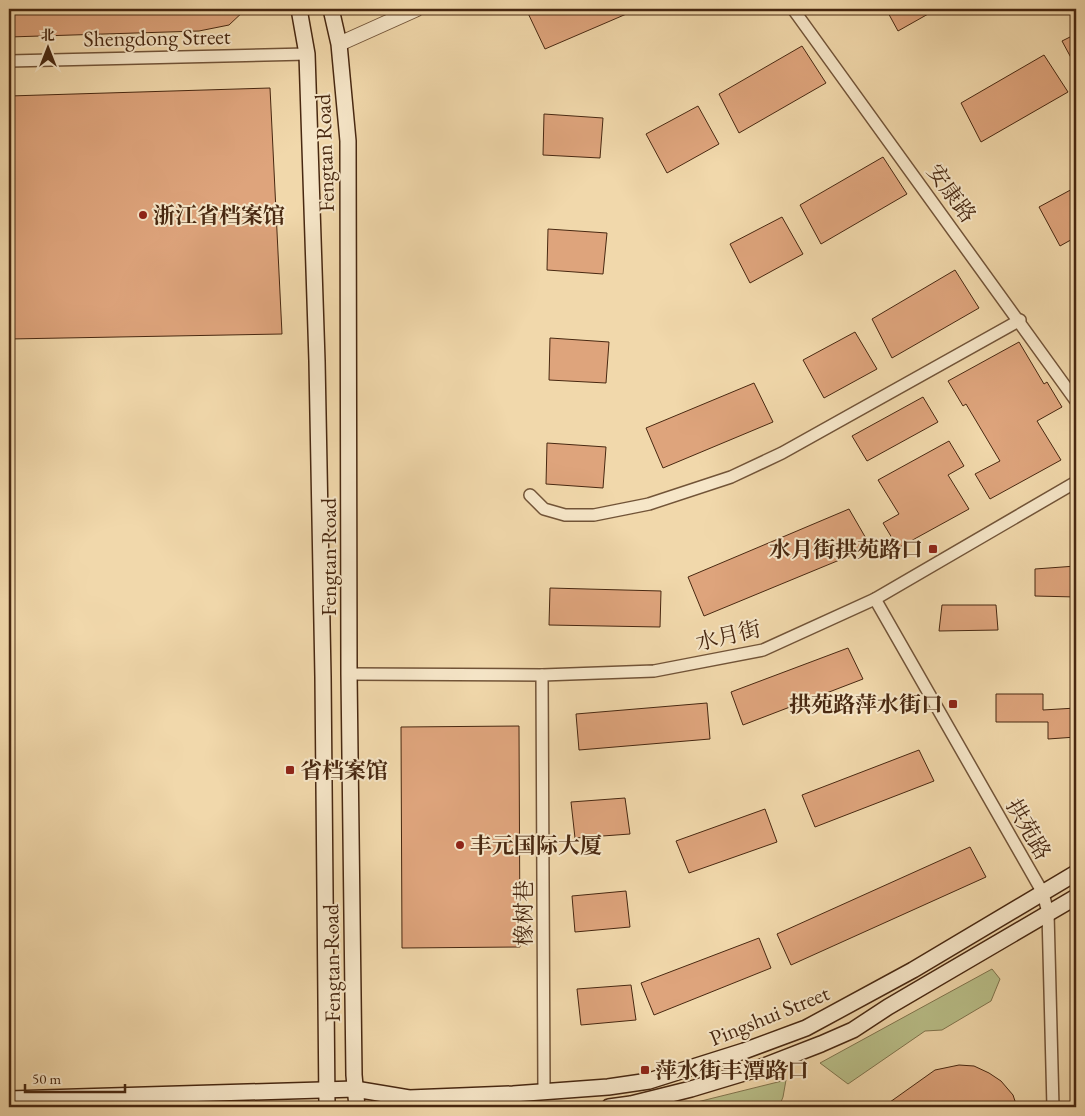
<svg xmlns="http://www.w3.org/2000/svg" width="1085" height="1116" viewBox="0 0 1085 1116" font-family="'EB Garamond','Noto Serif SC',serif">
  <style>
    .green { fill: #b9bf89; stroke: #80744d }
    .building { fill: #dea47c; stroke: #482811 }
    .lines { fill: none; stroke-linecap: round; stroke-linejoin: round }
    .minor-casing { stroke: #725438; stroke-width: 14 }
    .tertiary-casing { stroke: #725438; stroke-width: 16 }
    .secondary-casing { stroke: #482811; stroke-width: 18 }
    .minor { stroke: #f6e6c8; stroke-width: 11 }
    .tertiary { stroke: #f6e6c8; stroke-width: 14 }
    .secondary { stroke: #f6e6c8; stroke-width: 15 }
    .poi-dot { fill: #8f2418; stroke: #f6e6c8; stroke-width: 2 }
    .labels { text-anchor: middle; stroke-width: 4; stroke-linejoin: round; paint-order: stroke }
    .street-label { font-size: 22px; fill: #482811; stroke: #f6e6c8 }
    .poi-label { font-size: 22px; font-weight: bold; fill: #482811; stroke: #f6e6c8; text-anchor: start }
  </style>
  <rect width="100%" height="100%" fill="#f1d8ab"/>
  <filter id="stains"><feTurbulence type="fractalNoise" baseFrequency=".004" numOctaves="4"/><feColorMatrix values="0 0 0 0 .2 0 0 0 0 .09 0 0 0 0 .02 0 0 0 .5 -.17"/></filter>
  <radialGradient id="worn" r=".72"><stop offset=".6" stop-color="#630" stop-opacity="0"/><stop offset="1" stop-color="#630" stop-opacity=".3"/></radialGradient>
  <g class="green">
    <polygon points="992,969 1000,979 991,1001 942,1030 925,1031 848,1084 820,1063"/>
    <polygon points="786,1080 783,1097 779,1107 677,1107"/>
  </g>
  <g class="building">
    <polygon points="9,9 246,9 229,25 199,31 9,37"/>
    <polygon points="526,9 638,9 545,49"/>
    <polygon points="886,9 937,9 898,31"/>
    <polygon points="1076,34 1076,67 1062,41"/>
    <polygon points="802,46 826,83 739,133 719,94"/>
    <polygon points="1044,55 1068,92 981,142 961,103"/>
    <polygon points="270,88 282,334 9,339 9,96"/>
    <polygon points="698,106 719,144 667,173 646,134"/>
    <polygon points="544,114 603,118 600,158 543,155"/>
    <polygon points="883,157 907,194 821,244 800,205"/>
    <polygon points="1076,187 1076,237 1060,246 1039,207"/>
    <polygon points="782,217 803,254 750,283 730,244"/>
    <polygon points="548,229 607,233 603,274 547,270"/>
    <polygon points="955,270 979,308 892,358 872,319"/>
    <polygon points="855,332 877,369 824,398 803,360"/>
    <polygon points="550,338 609,342 606,383 549,380"/>
    <polygon points="1019,342 1044,384 1047,382 1062,407 1037,421 1061,460 990,499 975,474 1000,461 966,404 963,406 948,381"/>
    <polygon points="754,383 773,422 663,468 646,428"/>
    <polygon points="923,397 938,422 867,461 852,436"/>
    <polygon points="949,441 964,466 948,475 969,509 898,548 883,523 899,514 878,480"/>
    <polygon points="547,443 606,447 603,488 546,484"/>
    <polygon points="849,509 871,547 704,616 688,577"/>
    <polygon points="1076,566 1076,597 1035,596 1035,569"/>
    <polygon points="550,588 661,591 660,627 549,625"/>
    <polygon points="942,605 996,605 998,630 939,631"/>
    <polygon points="848,648 863,679 743,725 731,692"/>
    <polygon points="996,694 1043,694 1043,710 1076,708 1076,737 1048,739 1048,722 996,722"/>
    <polygon points="707,703 710,739 579,750 576,714"/>
    <polygon points="519,726 520,947 402,948 401,727"/>
    <polygon points="919,750 934,781 815,827 802,795"/>
    <polygon points="625,798 630,834 575,838 571,802"/>
    <polygon points="765,809 777,842 689,873 676,841"/>
    <polygon points="970,847 986,877 791,965 777,934"/>
    <polygon points="626,891 630,927 575,932 572,896"/>
    <polygon points="759,938 771,968 654,1015 641,983"/>
    <polygon points="631,985 636,1020 581,1025 577,989"/>
    <polygon points="959,1065 974,1066 989,1073 1001,1081 1013,1095 1017,1107 883,1107 935,1070"/>
  </g>
  <g class="lines">
    <defs>
      <g id="minor">
        <polyline points="793,9 1076,401"/>
        <polyline points="9,61 307,54"/>
        <polyline points="530,495 544,509 565,515 594,515 649,504 731,477 782,453 1020,320"/>
        <polyline points="875,599 1043,893 1048,913 1053,1107"/>
        <polyline points="349,674 542,675 654,671 763,650 875,599 1076,482"/>
        <polyline points="542,675 544,1091"/>
      </g>
      <polyline id="tertiary" points="339,44 417,9"/>
      <g id="secondary">
        <polyline points="299,9 307,54 317,361 323,677 327,1107"/>
        <polyline points="331,9 339,44 348,141 349,674 354,1075 357,1107"/>
        <polyline points="9,1099 355,1089 409,1098 513,1094 608,1087 649,1081 744,1051 806,1028 913,970 1076,873"/>
        <polyline points="609,1107 631,1104 691,1089 754,1070 821,1044 853,1030 888,1007 1076,897"/>
      </g>
    </defs>
    <use href="#minor" class="minor-casing"/>
    <use href="#tertiary" class="tertiary-casing"/>
    <use href="#secondary" class="secondary-casing"/>
    <use href="#minor" class="minor"/>
    <use href="#tertiary" class="tertiary"/>
    <use href="#secondary" class="secondary"/>
  </g>
  <g class="poi-dot">
    <circle cx="143" cy="215" r="5"/>
    <rect x="928" y="544" width="10" height="10" rx="2.5"/>
    <rect x="948" y="699" width="10" height="10" rx="2.5"/>
    <rect x="285" y="765" width="10" height="10" rx="2.5"/>
    <circle cx="460" cy="845" r="5"/>
    <rect x="640" y="1065" width="10" height="10" rx="2.5"/>
  </g>
  <g class="labels">
    <g class="street-label">
      <text transform="translate(157 37) rotate(-1)" y="8">Shengdong Street</text>
      <text transform="translate(324 153) rotate(-92)" y="8">Fengtan Road</text>
      <text transform="translate(952 193) rotate(54)" y="8">安康路</text>
      <text transform="translate(328 557) rotate(-90)" y="8">Fengtan Road</text>
      <text transform="translate(728 635) rotate(-13)" y="8">水月街</text>
      <text transform="translate(1029 829) rotate(60)" y="8">拱苑路</text>
      <text transform="translate(523 913) rotate(-90)" y="8">橡树巷</text>
      <text transform="translate(331 963) rotate(-91)" y="8">Fengtan Road</text>
      <text transform="translate(769 1015) rotate(-22)" y="8">Pingshui Street</text>
    </g>
    <g class="poi-label">
      <text x="153" y="223">浙江省档案馆</text>
      <text x="923" y="557" text-anchor="end">水月街拱苑路口</text>
      <text x="943" y="712" text-anchor="end">拱苑路萍水街口</text>
      <text x="300" y="778">省档案馆</text>
      <text x="470" y="853">丰元国际大厦</text>
      <text x="655" y="1078">萍水街丰潭路口</text>
    </g>
  </g>
  <rect width="1085" height="1116" fill="none" stroke="#f1d8ab" stroke-width="30"/>
  <rect x="10" y="10" width="1065" height="1096" fill="none" stroke="#482811" stroke-width="2.5"/>
  <rect x="15" y="15" width="1055" height="1086" fill="none" stroke="#482811"/>
  <g transform="translate(48 48)" stroke="#f6e6c8" stroke-width="4" paint-order="stroke">
  <path d="M0-4L9 19L0 12L-9 19Z" fill="#482811"/>
  <text y="-8" font-size="14" font-weight="bold" text-anchor="middle" fill="#482811">北</text>
  </g>
  <path d="M25 1084v8h100v-8" fill="none" stroke="#482811" stroke-width="2.5"/>
  <text x="32" y="1084" font-size="15" fill="#482811" stroke="#f6e6c8" stroke-width="4" paint-order="stroke">50 m</text>
  <rect width="100%" height="100%" filter="url(#stains)"/>
  <rect width="100%" height="100%" fill="url(#worn)"/>
</svg>
